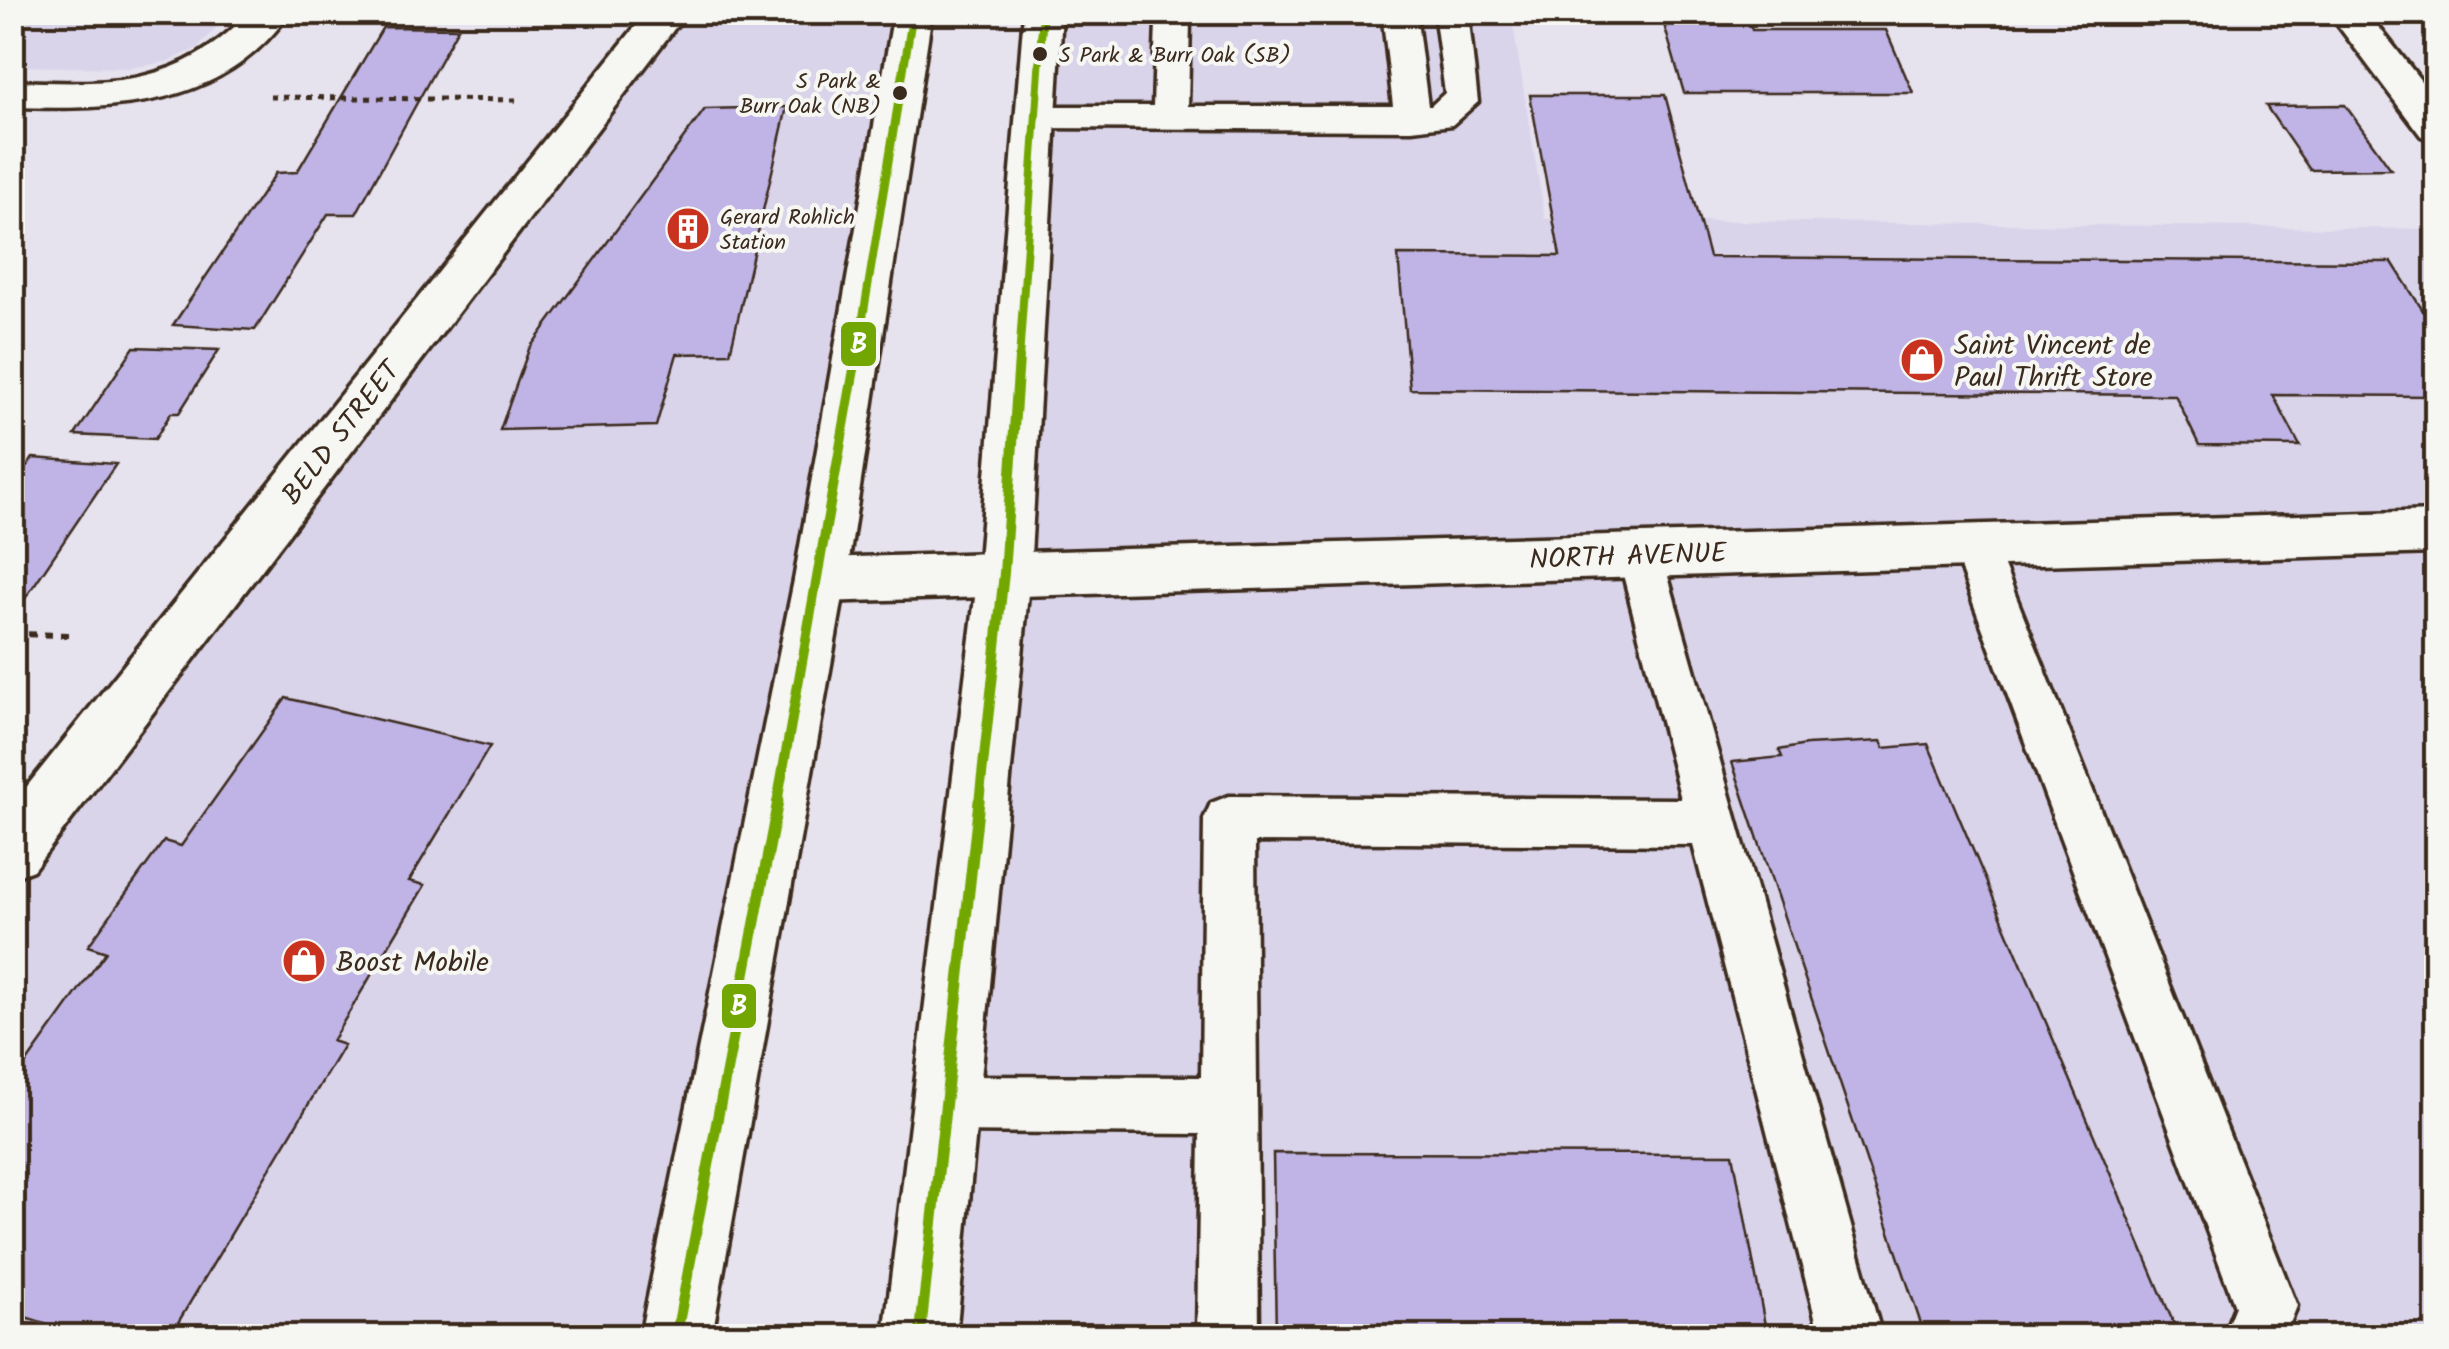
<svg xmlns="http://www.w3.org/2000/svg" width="2449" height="1349" viewBox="0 0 2449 1349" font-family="Kalam,sans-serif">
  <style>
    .built { fill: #dad4eb }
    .building { fill: #bfb4e5; stroke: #3b2a1e; stroke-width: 2.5 }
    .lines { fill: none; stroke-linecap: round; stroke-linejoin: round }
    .lane-casing { stroke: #3b2a1e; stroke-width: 7 }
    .street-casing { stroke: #3b2a1e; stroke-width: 7 }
    .secondary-casing { stroke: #3b2a1e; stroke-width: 7 }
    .primary-casing { stroke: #3b2a1e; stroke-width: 7 }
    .path-far1 { stroke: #3b2a1e; stroke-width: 5; stroke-dasharray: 6 6; stroke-linecap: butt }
    .path { stroke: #3b2a1e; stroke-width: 6; stroke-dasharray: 8 8; stroke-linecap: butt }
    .lane { fill: #f6f6f2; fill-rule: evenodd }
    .street { fill: #f6f6f2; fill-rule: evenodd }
    .secondary { fill: #f6f6f2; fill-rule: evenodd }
    .primary { fill: #f6f6f2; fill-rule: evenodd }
    .bus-1-far2-casing { stroke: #f6f6f2; stroke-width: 14 }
    .bus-1-far1-casing { stroke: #f6f6f2; stroke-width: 18 }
    .bus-1-casing { stroke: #f6f6f2; stroke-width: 19 }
    .bus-1-far2 { stroke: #72a703; stroke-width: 8 }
    .bus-1-far1 { stroke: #72a703; stroke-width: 10 }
    .bus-1 { stroke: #72a703; stroke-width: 11 }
    .bus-dot { fill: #3b2a1e; stroke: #f6f6f2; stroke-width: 4 }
    .labels { text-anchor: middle; stroke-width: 8; stroke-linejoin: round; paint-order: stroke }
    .far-bus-label { font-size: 22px; fill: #3b2a1e; stroke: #f6f6f2; text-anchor: start }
    .far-poi-label { font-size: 22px; fill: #3b2a1e; stroke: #f6f6f2; text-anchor: start }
    .poi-label { font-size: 28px; fill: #3b2a1e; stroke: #f6f6f2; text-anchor: start }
    .street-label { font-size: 28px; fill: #3b2a1e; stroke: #f6f6f2 }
    .line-badge { stroke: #f6f6f2; stroke-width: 4 }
    .badge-label { font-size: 28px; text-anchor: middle; font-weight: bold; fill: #fff }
  </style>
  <rect width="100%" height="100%" fill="#e6e2ee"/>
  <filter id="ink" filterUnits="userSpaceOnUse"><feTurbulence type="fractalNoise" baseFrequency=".01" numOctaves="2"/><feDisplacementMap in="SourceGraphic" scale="20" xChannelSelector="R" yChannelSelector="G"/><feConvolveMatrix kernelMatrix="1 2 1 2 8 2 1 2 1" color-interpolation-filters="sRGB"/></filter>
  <g filter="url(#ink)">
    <g class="built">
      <polygon points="13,12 229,12 229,13 198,48 166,62 129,68 13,66"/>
      <polygon points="668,13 913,13 820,580 676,1336 13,1336 12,851"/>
      <polygon points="1043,13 1511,13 1545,219 2436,229 2436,1336 920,1336 949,1065"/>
    </g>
    <g class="building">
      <polygon points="1661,14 1746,14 1752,30 1886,30 1913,93 1684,93"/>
      <polygon points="383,27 458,28 356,214 328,214 255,330 173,325 276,173 297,172"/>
      <polygon points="1530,95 1665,95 1709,257 2392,262 2436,331 2436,396 2273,395 2300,446 2199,445 2175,395 1410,389 1398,255 1560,256"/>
      <polygon points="2345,105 2391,169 2310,170 2266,106"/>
      <polygon points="787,107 730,353 677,354 656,426 500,430 529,349 705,109"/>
      <polygon points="134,347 219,350 179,413 171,413 155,439 75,435"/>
      <polygon points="33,458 116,464 12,618 12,487"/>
      <polygon points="286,698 490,746 409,881 425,885 332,1041 344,1045 170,1336 87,1336 12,1313 12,1083 106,952 88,946 164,841 181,846"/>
      <polygon points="1881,741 1884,748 1928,744 2179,1336 1925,1336 1732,762 1782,757 1779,750 1806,745"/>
      <polygon points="1273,1153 1733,1154 1767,1336 1276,1336"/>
    </g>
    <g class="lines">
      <defs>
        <g id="lane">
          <polygon points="1160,12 1193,12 1190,22 1188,106 1393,106 1382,12 1416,12 1428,106 1431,106 1445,93 1434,12 1468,12 1478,102 1452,125 1412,130 1036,128 1023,125 1018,117 1023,109 1036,106 1153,106 1156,22"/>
          <polygon points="1974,528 1990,533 1996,546 2297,1306 2285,1336 2223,1336 2235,1306 1952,546 1958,533"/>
          <polygon points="1640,537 1656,542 1662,555 1882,1336 1820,1336 1693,845 1255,842 1259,1336 1197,1336 1200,1134 945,1132 925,1124 917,1104 925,1084 945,1076 1201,1077 1204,819 1211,803 1229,796 1681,799 1618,555 1624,542"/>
        </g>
        <g id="street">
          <path d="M249,12H290C224,108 118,110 12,107V81C110,84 178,89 249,12Z"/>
          <polygon points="2328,12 2367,12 2436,100 2436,140 2421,136"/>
          <polygon points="2436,511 2436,553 820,602 801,595 794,580 801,565 820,558"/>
        </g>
        <polygon id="secondary" points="647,12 687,12 33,870 12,878 12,805"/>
        <g id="primary">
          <polygon points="894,12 932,12 846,580 712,1336 640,1336 794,580"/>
          <polygon points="1024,12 1062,12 1030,573 956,1336 884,1336 978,573"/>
        </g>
      </defs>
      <use href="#lane" class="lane-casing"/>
      <use href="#street" class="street-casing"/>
      <use href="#secondary" class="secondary-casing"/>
      <use href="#primary" class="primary-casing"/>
      <polyline class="path-far1" points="270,97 519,100"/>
      <polyline class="path" points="12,634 72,635"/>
      <use href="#lane" class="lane"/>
      <use href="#street" class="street"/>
      <use href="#secondary" class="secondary"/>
      <use href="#primary" class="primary"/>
      <defs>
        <g id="bus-1-far2">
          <polyline points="856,360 913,12"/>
          <polyline points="1019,360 1043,12"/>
        </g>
        <g id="bus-1-far1">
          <polyline points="777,803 856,358"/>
          <polyline points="979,803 1004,573 1019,358"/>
        </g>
        <g id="bus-1">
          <polyline points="676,1336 778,801"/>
          <polyline points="920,1336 979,801"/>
        </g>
      </defs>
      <use href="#bus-1-far2" class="bus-1-far2-casing"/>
      <use href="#bus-1-far1" class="bus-1-far1-casing"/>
      <use href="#bus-1" class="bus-1-casing"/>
      <use href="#bus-1-far2" class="bus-1-far2"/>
      <use href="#bus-1-far1" class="bus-1-far1"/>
      <use href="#bus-1" class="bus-1"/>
    </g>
  </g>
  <defs>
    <symbol id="building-disc" viewBox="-11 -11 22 22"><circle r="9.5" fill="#c8321e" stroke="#f6f6f2"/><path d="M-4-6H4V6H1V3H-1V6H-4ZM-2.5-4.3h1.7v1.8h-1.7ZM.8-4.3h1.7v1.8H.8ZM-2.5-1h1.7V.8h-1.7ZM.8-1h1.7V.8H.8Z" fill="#fff"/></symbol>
    <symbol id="shop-disc" viewBox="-11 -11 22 22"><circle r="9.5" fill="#c8321e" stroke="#f6f6f2"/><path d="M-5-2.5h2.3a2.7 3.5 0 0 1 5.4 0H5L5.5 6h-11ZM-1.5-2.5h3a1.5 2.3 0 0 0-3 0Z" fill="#fff"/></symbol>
  </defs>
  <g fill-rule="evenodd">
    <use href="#building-disc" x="663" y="204" width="50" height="50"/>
    <use href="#shop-disc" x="1897" y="335" width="50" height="50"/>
    <use href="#shop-disc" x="279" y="936" width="50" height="50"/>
  </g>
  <g class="bus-dot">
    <circle cx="1040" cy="54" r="9"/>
    <circle cx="900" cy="93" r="9"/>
  </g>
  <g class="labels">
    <g class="far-bus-label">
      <text x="1059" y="62">S Park &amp; Burr Oak (SB)</text>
      <text x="881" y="88" text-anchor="end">S Park &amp;<tspan x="881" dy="25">Burr Oak (NB)</tspan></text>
    </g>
    <g class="far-poi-label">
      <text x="720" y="224">Gerard Rohlich<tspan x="720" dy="25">Station</tspan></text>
    </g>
    <g class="poi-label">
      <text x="1954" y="354">Saint Vincent de<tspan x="1954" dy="32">Paul Thrift Store</tspan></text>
      <text x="336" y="971">Boost Mobile</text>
    </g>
    <g class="street-label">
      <text transform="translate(340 432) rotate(-52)" y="10">BELD STREET</text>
      <text transform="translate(1628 555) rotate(-2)" y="10">NORTH AVENUE</text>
    </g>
  </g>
  <g class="line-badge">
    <rect x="839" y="320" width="39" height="48" rx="10" fill="#72a703"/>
    <rect x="720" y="982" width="38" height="48" rx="10" fill="#72a703"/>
  </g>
  <g class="badge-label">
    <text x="859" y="353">B</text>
    <text x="739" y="1015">B</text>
  </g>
  <rect width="2449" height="1349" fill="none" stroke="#f6f6f2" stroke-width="50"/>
  <rect x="25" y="25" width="2399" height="1299" fill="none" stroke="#3b2a1e" stroke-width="4" filter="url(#ink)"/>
</svg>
